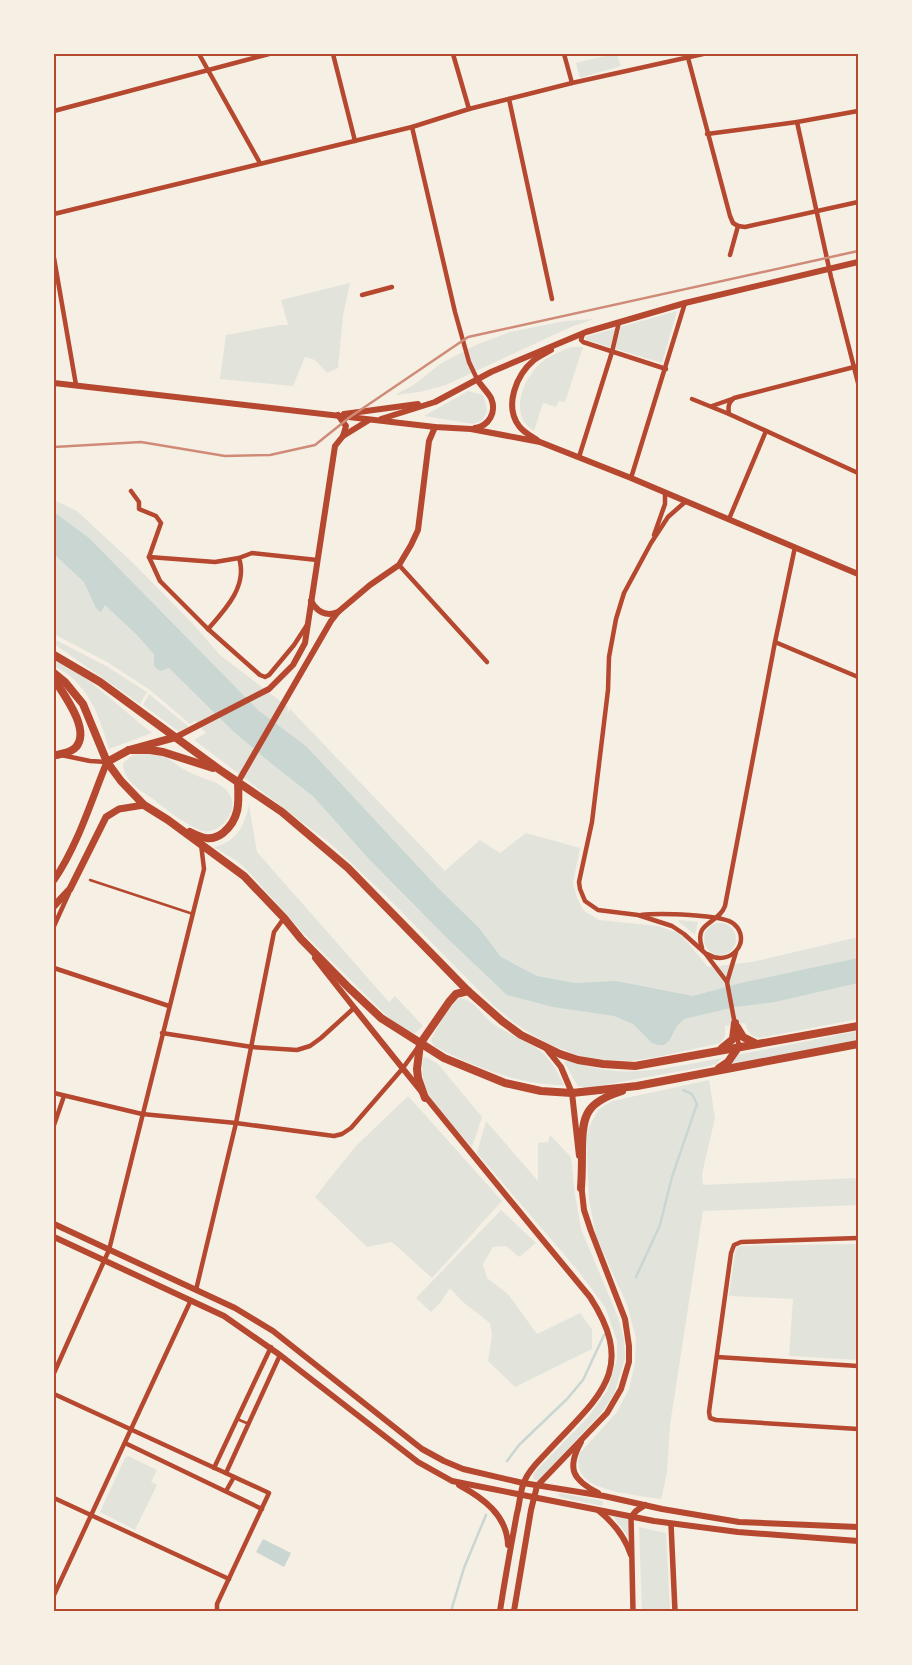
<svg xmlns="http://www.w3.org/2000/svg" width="912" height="1665" viewBox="0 0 912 1665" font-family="'Titillium Web',sans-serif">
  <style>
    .green { fill: #e2e4dc }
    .water { fill: #c9d6d2 }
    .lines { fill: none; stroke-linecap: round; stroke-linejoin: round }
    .stream { stroke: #c9d6d2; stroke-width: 2.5 }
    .service { stroke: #b5482f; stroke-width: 2.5 }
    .minor { stroke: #b5482f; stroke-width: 4.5 }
    .tertiary { stroke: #b5482f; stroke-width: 5.5 }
    .secondary { stroke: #b5482f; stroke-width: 6 }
    .primary { stroke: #b5482f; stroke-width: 7 }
    .trunk { stroke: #b5482f; stroke-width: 8 }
    .rail { stroke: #cf8b77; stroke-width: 2.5 }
    .neatline { fill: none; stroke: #b5482f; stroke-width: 2 }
  </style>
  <rect width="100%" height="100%" fill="#f6efe4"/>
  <g class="green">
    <polygon points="613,54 617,54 621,66 580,78 576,63"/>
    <polygon points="350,283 343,316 338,368 327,373 315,360 305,357 293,386 220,379 226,335 280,325 288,325 281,300"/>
    <polygon points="677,311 662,363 586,340 585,337"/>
    <polygon points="594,319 571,327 446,385 420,392 395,395 415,384 440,364 476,345 510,332 565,321"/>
    <path d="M571,347H583L565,402L559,401L556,407L543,403L534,431C530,428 525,424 523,420C514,400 527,374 543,361C551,355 562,351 571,347Z"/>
    <polygon points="468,391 483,395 486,405 487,411 482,421 473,424 424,416"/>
    <path d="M54,500L77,511L132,562L193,624L220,655L288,707L287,714L290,709L445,871L480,840L500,853L526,833L580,848L573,883L577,898L584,911L599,920L658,926L676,932L683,937L708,967L752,962L858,937V1019L760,1038C751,1037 748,1032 745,1023L725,1026V1036L721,1043L657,1057L631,1061L607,1060L579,1056L549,1044L531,1034L513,1022L492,1004L382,892L331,844L194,740L206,733L195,721L190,724L150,690L107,662L54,634Z"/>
    <polygon points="54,639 106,666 147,692 140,704 54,644"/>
    <path d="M54,659C89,676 121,709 152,733L109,749C99,715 88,683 54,666Z"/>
    <polygon points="149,694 189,727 178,731 143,705"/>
    <path d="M147,754C151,754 157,754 162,755C172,760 181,769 191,773C204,780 218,780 228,792C241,807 223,834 204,831C191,829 164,808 153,799C139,789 123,781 123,763L133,755Z"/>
    <path d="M249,805L257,852L389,1002L395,996L423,1026L415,1033L410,1032L392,1021L302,932L248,871L238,862L214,847C237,842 244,826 249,805Z"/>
    <polygon points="679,920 698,922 695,935 679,922"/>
    <circle cx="720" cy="939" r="16"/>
    <path d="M460,998C475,1000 479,1012 490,1021C505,1034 530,1041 543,1053C553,1063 558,1073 564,1085C519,1085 474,1067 434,1046L431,1040C438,1026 447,1007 460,998Z"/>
    <polygon points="858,1031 858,1041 729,1065 736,1055"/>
    <path d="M426,1057L438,1064L482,1117L472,1147C461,1134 428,1100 425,1086C422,1077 422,1067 423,1058Z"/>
    <path d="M722,1058L717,1064L709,1066L587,1088L578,1086L564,1062L569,1060C623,1082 668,1067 722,1058Z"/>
    <path d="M709,1080L715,1118L702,1174L703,1185L858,1178V1205L703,1211L670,1425L667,1473L661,1499C642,1496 595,1492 583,1476C578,1470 578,1462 579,1454L617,1412L629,1389L635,1363L636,1338L627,1305L596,1236L589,1200L586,1139L589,1127L599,1109L612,1101Z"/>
    <polygon points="408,1096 502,1201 432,1278 392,1242 367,1247 315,1197 355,1147"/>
    <polygon points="486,1121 538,1181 538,1143 548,1142 550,1135 571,1157 575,1195 581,1229 618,1317 624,1339 625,1358 614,1394 603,1411 539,1480 535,1480 533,1477 534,1473 588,1417 607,1391 617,1359 617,1341 605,1307 579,1272 477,1153"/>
    <polygon points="501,1210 536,1243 519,1257 506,1246 493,1247 483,1264 487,1278 508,1294 537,1334 580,1313 592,1329 592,1349 515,1387 488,1361 492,1335 490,1323 463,1302 450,1288 440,1303 431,1312 416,1298"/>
    <polygon points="858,1244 858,1360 789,1356 793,1299 729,1296 735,1252 738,1246"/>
    <polygon points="128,1456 157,1470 151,1482 157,1485 135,1530 100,1512 125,1458"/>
    <polygon points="559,1493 603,1501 602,1506 559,1497"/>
    <polygon points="613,1516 629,1518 632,1542"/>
    <polygon points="639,1527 666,1533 670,1611 642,1611"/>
  </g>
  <g class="water">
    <polygon points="54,512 89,538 258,710 307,747 437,887 479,928 501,957 537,976 575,983 616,981 693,996 741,983 858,958 858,983 775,1002 735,1007 684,1019 677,1026 669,1041 664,1045 659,1045 652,1043 633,1024 614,1016 553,1007 507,995 447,938 368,858 314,797 272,764 233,731 169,668 160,671 154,666 154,654 136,634 105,605 101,612 96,608 84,582 54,554"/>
    <polygon points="263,1539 291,1553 284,1567 256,1552"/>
  </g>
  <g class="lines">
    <g class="stream">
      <polyline points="636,1277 660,1225 672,1177 697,1104 692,1094 683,1090"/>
      <polyline points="507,1461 519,1445 567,1399 583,1380 604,1335"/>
      <polyline points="451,1611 464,1568 486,1515"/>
    </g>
    <g class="service">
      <polyline points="90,880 193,914"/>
      <polyline points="237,1419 249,1424"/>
    </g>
    <g class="minor">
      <polyline points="199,54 260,163"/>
      <polyline points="333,54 355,141"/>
      <polyline points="453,54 469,109"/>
      <polyline points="564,54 572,83"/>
      <polyline points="687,54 730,216 733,223 738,226"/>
      <polyline points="509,99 552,299"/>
      <polyline points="54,111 269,54"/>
      <polyline points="797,122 831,277 858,383"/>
      <polyline points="412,127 455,312 469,362 477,379"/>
      <polyline points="707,134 797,122 858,111"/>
      <polyline points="54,214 412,127 469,109 572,83 703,54"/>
      <polyline points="738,226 745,227 858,202"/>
      <polyline points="730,255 738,226"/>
      <polyline points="54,258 76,385"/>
      <polyline points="362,295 392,287"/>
      <polyline points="583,334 581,340 583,342 666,369"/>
      <path d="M858,366L734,398C728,403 728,407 729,414L858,473"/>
      <polyline points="692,399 729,414"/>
      <polyline points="712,406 732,399"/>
      <polyline points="579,457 612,352 619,322"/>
      <polyline points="631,478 685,303"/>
      <polyline points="131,491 139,502 139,509 156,516 161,523 149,557"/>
      <polyline points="685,502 668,517 651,543 624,593 616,619 609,657 608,690 592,822 579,882 580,889 585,901 598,910 638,915 672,926 684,934 705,953 727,982 739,1046"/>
      <polyline points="729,519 766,431"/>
      <polyline points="654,535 665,504 665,493"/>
      <polyline points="149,557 160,581 208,629 260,675 265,677 269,675 294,645 307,625"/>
      <polyline points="149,557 215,562 239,558 252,553 317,560"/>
      <polyline points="399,565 487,662"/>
      <path d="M208,629C225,610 248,586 239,558"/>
      <polyline points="775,642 858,677"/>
      <polyline points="61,755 90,761 107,762"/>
      <path d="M641,915C657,913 724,914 734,924C753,941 730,968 707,954"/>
      <polyline points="54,926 69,893"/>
      <path d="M702,948C693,921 718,925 725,906L775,642L795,547"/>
      <polyline points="54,968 169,1006"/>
      <polyline points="727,982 736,952"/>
      <polyline points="162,1033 252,1047 297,1050 310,1046 321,1038 354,1008"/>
      <polyline points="54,1093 142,1114 236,1123 334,1136 342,1134 351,1128 403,1068 418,1047"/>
      <polyline points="54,1125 64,1096"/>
      <polyline points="858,1238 741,1242 734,1245 731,1253 709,1412 710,1418 716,1420 858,1429"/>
      <polyline points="196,1290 236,1123 274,932 284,918"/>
      <polyline points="717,1357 858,1366"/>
      <polyline points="54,1373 109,1250 204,869 201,844"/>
      <polyline points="54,1394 269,1493 217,1604 217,1611"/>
      <polyline points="125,1443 262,1509"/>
      <polyline points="214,1468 271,1347"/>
      <polyline points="226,1473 280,1355"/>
      <polyline points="226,1491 234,1477"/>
      <polyline points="54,1498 229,1579"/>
      <polyline points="54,1595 191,1300"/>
    </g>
    <g class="tertiary">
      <polyline points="631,1517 633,1611"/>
      <polyline points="671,1524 675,1611"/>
    </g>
    <g class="secondary">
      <polyline points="54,383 435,427 471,429 540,442 631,478 858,574"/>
      <polyline points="344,414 418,404"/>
      <polyline points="338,415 346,426 343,436"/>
      <polyline points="381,419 435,402 491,372 586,332 685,303 858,262"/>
      <path d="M475,428C489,426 497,412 491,398C487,391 481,386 477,379"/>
      <path d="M537,440C531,436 523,432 519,426C504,406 516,375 534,360C539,356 546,353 551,350"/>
      <path d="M311,601C317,612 326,617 338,612"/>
      <polyline points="176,737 269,689 293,665 305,643 335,446 343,436 369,420"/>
      <polyline points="238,782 331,621 338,612 370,585 399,565 411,545 418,530 429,441 435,427"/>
      <path d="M315,958C405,1073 497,1185 590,1297C638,1371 598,1397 549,1450C541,1459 530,1468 525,1480C520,1489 520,1503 517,1513C511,1546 505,1578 500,1611"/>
      <polyline points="545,1047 561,1067 572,1093 579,1156"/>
      <polyline points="54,1224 235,1308 273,1331 422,1449 444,1461 463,1469 523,1483 604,1496 662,1509 739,1522 858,1527"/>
      <polyline points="54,1237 224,1316 280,1355 418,1462 452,1481 654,1521 738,1532 858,1541"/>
      <path d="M581,1442C566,1469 573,1480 598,1493"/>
      <path d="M459,1485C483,1498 507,1515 508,1545"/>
      <path d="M599,1511C614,1523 625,1537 631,1555"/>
      <polyline points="631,1517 636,1511 645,1505"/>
      <polyline points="514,1611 531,1510 537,1486 607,1413 621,1389 629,1362 629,1346 625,1319 591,1231 584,1210 581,1183"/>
    </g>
    <g class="primary">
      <path d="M54,880C78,845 91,801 107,762"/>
      <polyline points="54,906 70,889 106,817 119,809 144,805"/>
    </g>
    <g class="trunk">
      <polyline points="54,655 100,682 220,770 282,812 348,868 468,991 502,1021 521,1035 560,1054 578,1060 603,1064 635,1066 858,1026"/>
      <polyline points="54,673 65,682 83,704 107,762 121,781 144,805 168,820 244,876 284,918 301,939 349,988 381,1018 444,1058 505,1083 541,1091 572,1093 637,1086 858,1044"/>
      <path d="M54,679C64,695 91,730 76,747C71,753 63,753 57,755"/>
      <polyline points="129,750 150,750 163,752 213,768"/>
      <polyline points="107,762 129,750 176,737"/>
      <path d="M190,832C202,838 211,842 223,833C240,819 239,803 238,782"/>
      <polyline points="737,1027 743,1037 755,1043"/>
      <polyline points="722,1048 733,1039 735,1023"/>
      <polyline points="719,1068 728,1062 739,1046"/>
      <polyline points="425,1098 418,1078 417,1069 420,1044 449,1002 456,994 468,991"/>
      <path d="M581,1188C582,1175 582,1162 582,1149C582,1114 587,1102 622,1091"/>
    </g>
    <polyline class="rail" points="54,447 141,442 225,456 270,455 315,445 350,417 468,337 858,251"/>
  </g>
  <rect width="912" height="1665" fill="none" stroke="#f6efe4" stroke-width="110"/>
  <rect x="55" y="55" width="802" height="1555" class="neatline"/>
</svg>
